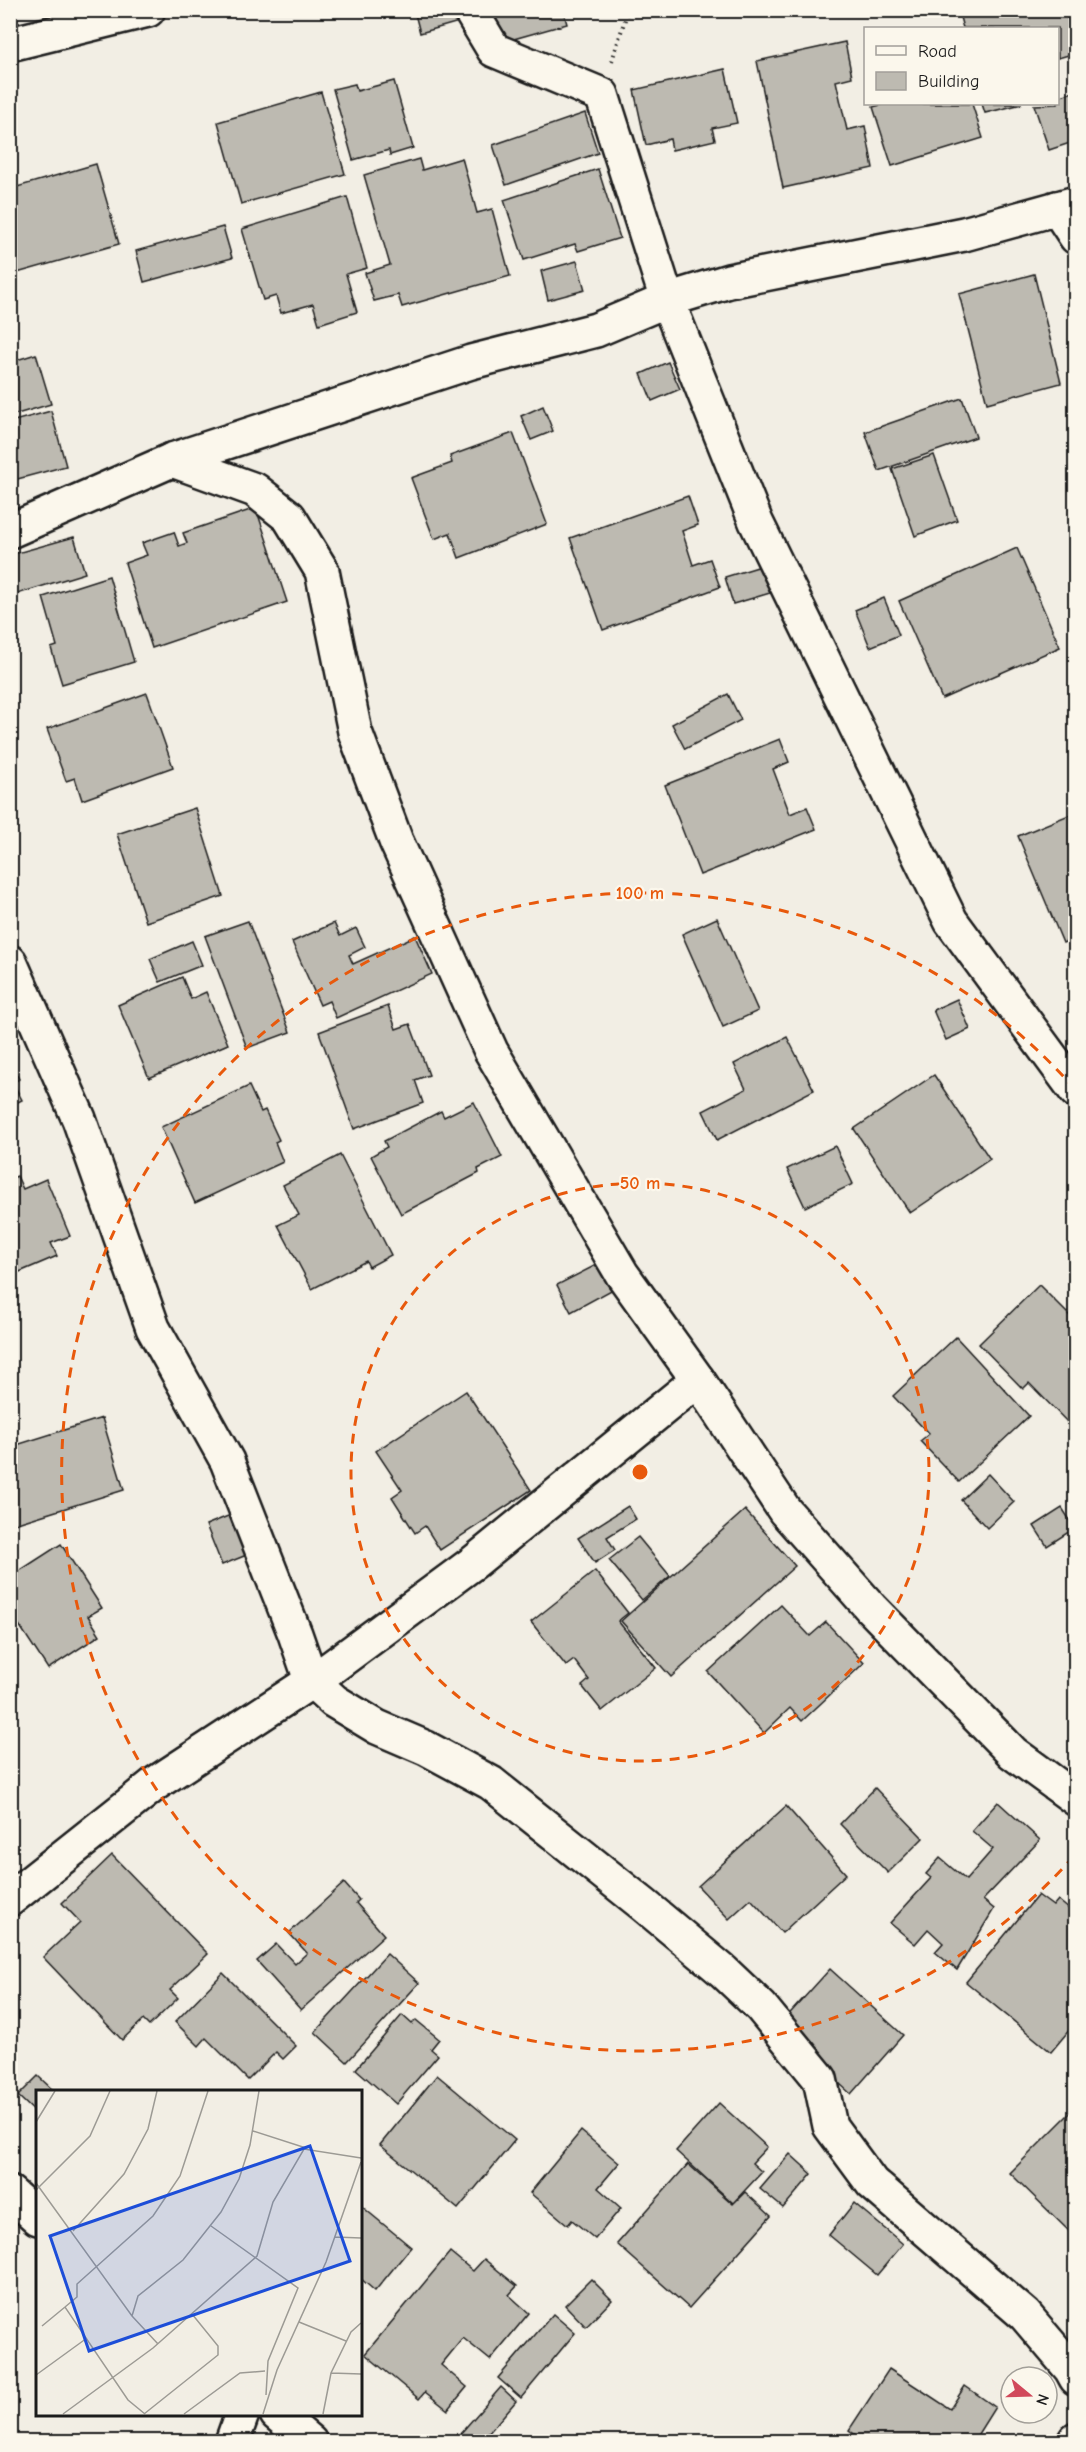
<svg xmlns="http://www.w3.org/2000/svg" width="1086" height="2452" viewBox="0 0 1086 2452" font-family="'Comic Neue',sans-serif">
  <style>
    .building { fill: #bdbab1; stroke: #1c1c1c; stroke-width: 1.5 }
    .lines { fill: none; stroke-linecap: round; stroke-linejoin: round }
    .street-casing { stroke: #1c1c1c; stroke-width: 38 }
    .secondary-casing { stroke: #1c1c1c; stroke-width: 38 }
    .path { stroke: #1c1c1c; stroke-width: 4; stroke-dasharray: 1.5 4.5; stroke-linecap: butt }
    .street { stroke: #fbf7ec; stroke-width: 33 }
    .secondary { stroke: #fbf7ec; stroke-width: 33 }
    .ring { fill: none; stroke: #e8590c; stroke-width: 3; stroke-dasharray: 10 8 }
    .inset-road { fill: none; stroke: #9c9a94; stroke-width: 1.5 }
    .view { fill: #1d4ed8; fill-opacity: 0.15; stroke: #1d4ed8; stroke-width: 3 }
    .inset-edge { fill: none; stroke: #1c1c1c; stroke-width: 3 }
    .centre { fill: #e8590c; stroke: #fbf7ec; stroke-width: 3 }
    .ring-label { font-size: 18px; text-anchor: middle; font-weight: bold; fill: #e8590c; stroke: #fbf7ec; stroke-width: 4.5; stroke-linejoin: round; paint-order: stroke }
  </style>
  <rect width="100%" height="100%" fill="#f2eee4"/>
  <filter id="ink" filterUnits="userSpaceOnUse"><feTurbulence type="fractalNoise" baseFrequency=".0167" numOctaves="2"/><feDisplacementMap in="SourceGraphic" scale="12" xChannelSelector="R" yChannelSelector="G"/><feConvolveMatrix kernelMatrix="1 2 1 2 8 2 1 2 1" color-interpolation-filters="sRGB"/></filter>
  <g filter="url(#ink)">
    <g class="building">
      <polygon points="414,10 456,10 459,22 420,33"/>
      <polygon points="494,10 563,10 567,24 503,42"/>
      <polygon points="958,10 1076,10 1076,53 1058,58 1058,28 963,28"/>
      <polygon points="845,42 852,77 836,81 847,130 865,126 873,168 783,188 757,61"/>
      <polygon points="725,69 737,123 712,128 715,140 672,150 670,139 646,145 634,90"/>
      <polygon points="394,81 413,148 390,155 389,150 353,160 333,89 355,84 357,91"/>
      <polygon points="1076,91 1076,141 1049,150 1034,105 1058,104 1058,97"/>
      <polygon points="321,92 345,174 241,204 218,122"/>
      <polygon points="884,104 972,104 983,138 892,166 873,107"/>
      <polygon points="982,104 1022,104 985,113"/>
      <polygon points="585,113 598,153 506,185 493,145"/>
      <polygon points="462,158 477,213 492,209 510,276 402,307 398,295 374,301 365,273 390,265 364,175 419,159 422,170"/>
      <polygon points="96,164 119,244 10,275 10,189"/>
      <polygon points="598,169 620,238 578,251 575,244 524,260 504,200"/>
      <polygon points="347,197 367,268 346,274 357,312 319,324 313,304 281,313 276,296 263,300 242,229"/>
      <polygon points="223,227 232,258 144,282 136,251"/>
      <polygon points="577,261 585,290 548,300 541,271"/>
      <polygon points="1034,274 1061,383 987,403 959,294"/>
      <polygon points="36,354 51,404 10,416 10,362"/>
      <polygon points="668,362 680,389 652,401 641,374"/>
      <polygon points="962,398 976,437 879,471 865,432"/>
      <polygon points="543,406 553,431 531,440 521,416"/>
      <polygon points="51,411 66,466 10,481 10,422"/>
      <polygon points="513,433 547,524 459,558 450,533 434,539 411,478 452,463 450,456"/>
      <polygon points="934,455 957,520 915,536 892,469"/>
      <polygon points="688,496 698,525 682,531 693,565 710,559 720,587 603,630 570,538"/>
      <polygon points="256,508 287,602 152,648 125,563 147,555 142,543 174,532 179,546 187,543 183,533"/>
      <polygon points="74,537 85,573 17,594 10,571 10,555"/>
      <polygon points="1017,548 1060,647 942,699 899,601"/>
      <polygon points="761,566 770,593 733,604 725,577"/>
      <polygon points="109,576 134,662 62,684 51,648 57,646 43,597"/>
      <polygon points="884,598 899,635 870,647 855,610"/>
      <polygon points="147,693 173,767 82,800 75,778 66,781 47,729"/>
      <polygon points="728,694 741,720 685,749 672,724"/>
      <polygon points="780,739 789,762 773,769 790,814 807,807 816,829 700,875 665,785"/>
      <polygon points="195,808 223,896 146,922 117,834"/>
      <polygon points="1076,812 1076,937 1063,943 1018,836"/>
      <polygon points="717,918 758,1011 723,1027 682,934"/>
      <polygon points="248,921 290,1032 247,1048 205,936"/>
      <polygon points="334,923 340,936 356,928 365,947 349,955 353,964 415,936 432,974 336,1018 329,1001 320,1005 292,942"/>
      <polygon points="192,941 202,965 160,982 150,959"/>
      <polygon points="182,977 191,999 206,992 228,1044 149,1078 118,1005"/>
      <polygon points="957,999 970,1029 946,1040 933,1010"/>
      <polygon points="388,1006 396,1029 410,1024 429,1075 415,1080 423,1103 354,1129 319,1032"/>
      <polygon points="787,1037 814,1090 717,1140 703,1111 746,1089 734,1064"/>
      <polygon points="10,1062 19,1079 13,1083 22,1100 10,1106"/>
      <polygon points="934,1075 990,1159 910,1213 854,1129"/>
      <polygon points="249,1086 261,1112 265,1110 279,1140 275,1142 283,1162 195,1203 161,1127"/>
      <polygon points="474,1102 502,1157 478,1169 479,1173 401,1214 371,1156 387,1147 384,1141 441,1111 444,1117"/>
      <polygon points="835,1146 853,1184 805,1207 787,1169"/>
      <polygon points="340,1155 391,1255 369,1267 366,1261 312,1289 278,1225 299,1215 283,1185"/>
      <polygon points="17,1176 23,1189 46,1179 70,1236 51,1243 57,1256 10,1276 10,1179"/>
      <polygon points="604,1261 617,1287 571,1312 557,1285"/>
      <polygon points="1039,1285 1074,1320 1068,1326 1076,1334 1076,1423 1072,1427 1029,1383 1023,1389 979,1344"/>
      <polygon points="956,1337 1029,1416 959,1482 920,1441 929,1434 893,1396"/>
      <polygon points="466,1391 531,1490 440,1550 425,1526 415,1533 392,1497 402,1490 376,1451"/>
      <polygon points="102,1418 124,1490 14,1524 10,1513 10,1447"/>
      <polygon points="988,1474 1014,1502 987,1528 961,1500"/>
      <polygon points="628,1506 636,1519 607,1537 615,1550 595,1563 578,1538"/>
      <polygon points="1062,1508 1075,1528 1047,1546 1034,1526"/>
      <polygon points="745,1510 795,1566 671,1677 621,1621"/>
      <polygon points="233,1514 249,1554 222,1565 206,1525"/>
      <polygon points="638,1537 670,1576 642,1600 609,1560"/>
      <polygon points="61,1544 102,1608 88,1616 100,1635 48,1669 10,1611 10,1577"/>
      <polygon points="595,1571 628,1613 618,1621 656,1668 602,1711 582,1686 589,1680 574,1660 566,1666 531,1622"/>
      <polygon points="781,1605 810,1636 826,1622 864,1663 802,1721 790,1708 764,1733 708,1672"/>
      <polygon points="875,1788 923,1838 888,1873 840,1824"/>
      <polygon points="998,1802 1040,1840 983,1900 994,1909 957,1970 935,1952 943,1943 928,1929 915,1944 890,1923 931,1878 926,1874 940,1858 966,1880 993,1849 972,1831"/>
      <polygon points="786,1806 846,1874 782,1933 751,1899 729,1919 698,1886"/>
      <polygon points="112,1855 208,1954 170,1990 178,1998 149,2026 143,2020 122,2040 43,1957 80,1922 62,1903"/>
      <polygon points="344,1883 359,1900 356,1903 384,1935 301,2010 257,1961 276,1944 295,1964 307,1953 289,1933"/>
      <polygon points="1038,1895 1053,1906 1058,1900 1076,1915 1076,2022 1051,2052 966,1982"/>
      <polygon points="387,1954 419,1983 347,2062 315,2032"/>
      <polygon points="830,1969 903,2035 851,2094 808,2055 782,2022"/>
      <polygon points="223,1973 296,2046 283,2059 276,2052 248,2080 206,2038 199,2046 175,2022"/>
      <polygon points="402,2015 412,2024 416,2020 439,2039 431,2049 438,2055 396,2104 356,2069"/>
      <polygon points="437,2075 515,2140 458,2209 380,2145"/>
      <polygon points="38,2076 55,2092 38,2092 38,2115 18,2096"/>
      <polygon points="719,2103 767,2147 752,2163 762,2172 733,2203 676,2151"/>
      <polygon points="1076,2107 1076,2238 1010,2173"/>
      <polygon points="581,2131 619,2163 598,2188 621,2208 595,2239 572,2220 568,2225 530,2193"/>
      <polygon points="790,2154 812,2174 783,2208 760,2189"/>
      <polygon points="688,2164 733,2204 745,2192 771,2216 689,2308 617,2244"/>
      <polygon points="854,2203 903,2244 877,2275 829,2235"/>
      <polygon points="360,2205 411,2247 375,2291 360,2278"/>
      <polygon points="450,2252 473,2271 484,2259 517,2286 509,2295 529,2313 490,2360 463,2338 441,2365 467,2387 448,2410 425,2392 419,2399 365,2354"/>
      <polygon points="591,2279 612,2300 586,2327 565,2305"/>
      <polygon points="553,2314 575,2333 521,2398 498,2378"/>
      <polygon points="889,2369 950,2409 965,2386 995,2407 973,2442 865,2442 849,2430"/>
      <polygon points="501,2387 516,2401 481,2442 453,2442"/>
    </g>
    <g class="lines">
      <defs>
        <g id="street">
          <polyline points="470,10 494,50 602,95 667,300 756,522 951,921 1076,1091"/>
          <polyline points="10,44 148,10"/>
          <polyline points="1057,208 1076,237"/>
          <polyline points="172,460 255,490 289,517 322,571 355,732 396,841 491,1051 622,1274 698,1380 785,1511 871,1608 1013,1753 1076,1799"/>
          <polyline points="10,531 172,460 471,362 596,330 667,300 729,281 964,234 1076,203"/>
          <polyline points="10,962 79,1119 153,1328 227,1461 295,1634 311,1680 334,1701 377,1727 426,1748 491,1783 644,1905 723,1971 761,2007 820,2079 830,2126 872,2183 1025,2315 1071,2369 1076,2378"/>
          <polyline points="10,1899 156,1783 324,1673 473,1563 698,1380"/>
          <polyline points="232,2442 242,2414"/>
          <polyline points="1074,2442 1076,2439"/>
        </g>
        <g id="secondary">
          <polyline points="10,2193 38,2218"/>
          <polyline points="277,2414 310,2442"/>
        </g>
      </defs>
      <use href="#street" class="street-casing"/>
      <use href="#secondary" class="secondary-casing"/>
      <polyline class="path" points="612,61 628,10"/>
      <use href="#street" class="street"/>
      <use href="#secondary" class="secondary"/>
    </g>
  </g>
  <g class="ring">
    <circle cx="640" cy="1472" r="289"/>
    <path d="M1074 1856A579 579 0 1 1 1074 1088"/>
  </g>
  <g transform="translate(36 2090)">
    <rect width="326" height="326" fill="#f2eee4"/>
    <path class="inset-road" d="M0,32L19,1M217,41L270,58M0,93L96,226L122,254M0,100L54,46L74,1M175,136L262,198L232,271L230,305M37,141L88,84L112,39L121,1M299,147L325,148M29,217L41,207V194L117,126L144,86L172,1M96,226L102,206L147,170L185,122L203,89L214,55L223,1M263,232L310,251M6,236L29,217L92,310L109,324M295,283L325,284M0,285L51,248M27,324L117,258L221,166L237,112L268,59L325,68M108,324L182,265V256L156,224M148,324L204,283L229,281M227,324L241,280L290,172L325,72M287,324L295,283L315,242L325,233"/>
    <path class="view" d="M274,56L314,171L53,261L14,146Z"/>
    <rect width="326" height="326" class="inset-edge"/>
  </g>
  <circle cx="640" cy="1472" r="9" class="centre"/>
  <g class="ring-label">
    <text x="640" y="899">100 m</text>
    <text x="640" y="1189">50 m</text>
  </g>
  <rect width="1086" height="2452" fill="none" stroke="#fbf7ec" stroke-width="36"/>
  <rect x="18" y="18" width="1050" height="2416" fill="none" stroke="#1c1c1c" stroke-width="2" filter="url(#ink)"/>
  <rect x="864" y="27" width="195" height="78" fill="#fbf7ec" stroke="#a29f99" stroke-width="1.5"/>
  <rect x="876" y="46" width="30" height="9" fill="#fbf7ec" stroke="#a29f99" stroke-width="1.5"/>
  <text x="918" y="57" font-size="18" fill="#1c1c1c">Road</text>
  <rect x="876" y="72" width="30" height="18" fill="#bdbab1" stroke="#a29f99" stroke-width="1.5"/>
  <text x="918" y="87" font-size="18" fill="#1c1c1c">Building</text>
  <g transform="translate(1029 2395) rotate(109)"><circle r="28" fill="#fbf7ec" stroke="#a29f99" stroke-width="1.5"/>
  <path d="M0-4.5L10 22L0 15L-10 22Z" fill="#d1495b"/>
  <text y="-9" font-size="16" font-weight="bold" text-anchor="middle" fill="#1c1c1c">N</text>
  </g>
</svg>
